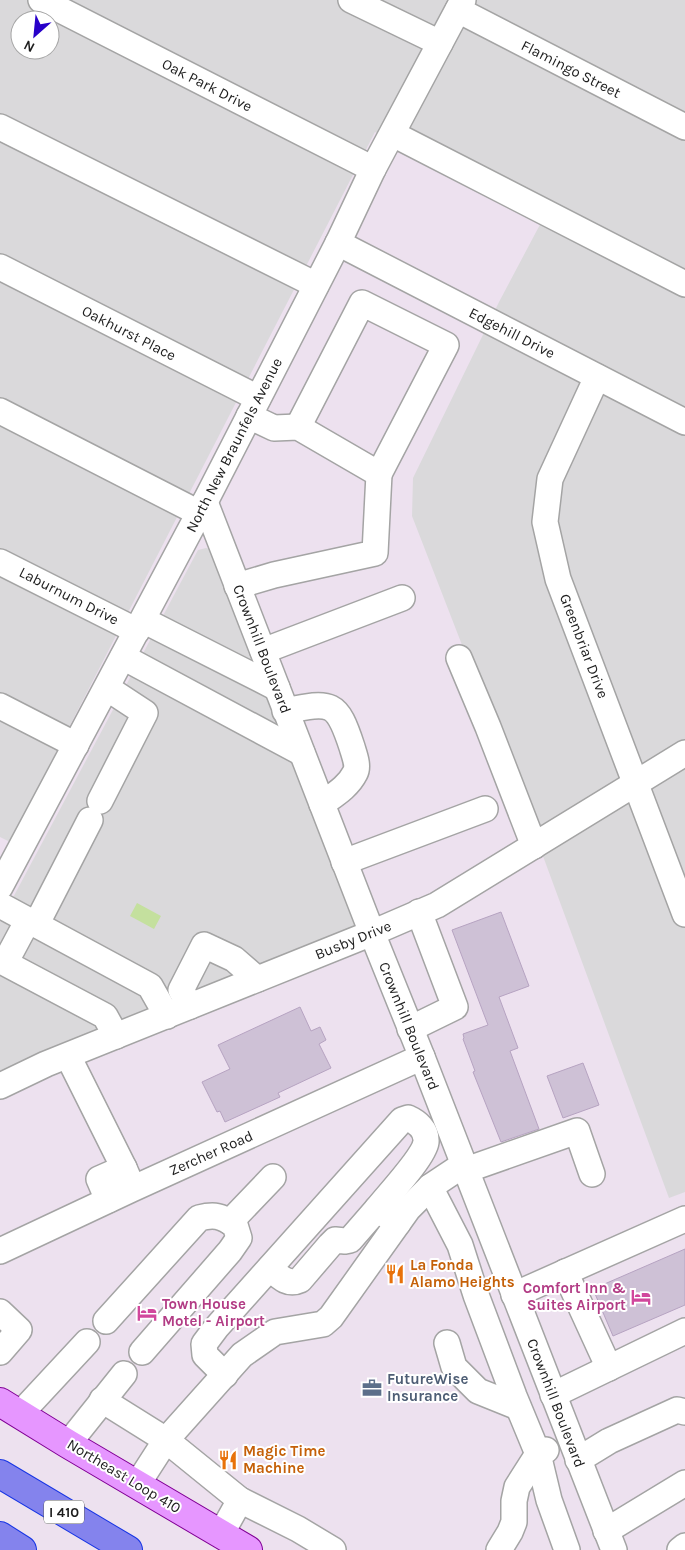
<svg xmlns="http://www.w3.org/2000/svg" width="685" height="1550" viewBox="0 0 685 1550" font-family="Karla,sans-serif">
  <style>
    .residential { fill: #dad9db; fill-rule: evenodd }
    .water { fill: #c4e09e }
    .building { fill: #cec1d6; stroke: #b6a3c1 }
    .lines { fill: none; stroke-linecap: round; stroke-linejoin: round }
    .minor-casing { stroke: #a4a4a4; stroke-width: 28 }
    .major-casing { stroke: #810095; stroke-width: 30 }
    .highway-casing { stroke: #1735e4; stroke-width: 30 }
    .minor { stroke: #fff; stroke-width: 25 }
    .major { stroke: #e696ff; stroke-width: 28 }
    .highway { stroke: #8483ed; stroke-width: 28 }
    .labels { text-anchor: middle; stroke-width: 4; stroke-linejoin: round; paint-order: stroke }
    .shield { fill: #fff; stroke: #616161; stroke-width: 1 }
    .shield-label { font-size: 14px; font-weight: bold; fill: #1d1d1d }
    .street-label { font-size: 15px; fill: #1d1d1d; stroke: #fff }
    .food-label { font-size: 15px; font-weight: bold; fill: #c56008; stroke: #fff; text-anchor: start }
    .hotel-label { font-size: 15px; font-weight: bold; fill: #b23c85; stroke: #fff; text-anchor: end }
    .service-label { font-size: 15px; font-weight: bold; fill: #4e5e75; stroke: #fff; text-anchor: start }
  </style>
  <rect width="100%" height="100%" fill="#ede1ef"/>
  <g class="residential">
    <path d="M0,0H685V1192L669,1198L526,810L412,516L413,478L499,302L544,217L375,132L10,842L0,837ZM20,20H50V50H20Z"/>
    <polygon points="206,548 215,550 356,923 349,932 0,1080 0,922 198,550"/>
  </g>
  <polygon class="water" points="137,903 161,916 154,929 130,916"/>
  <g class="building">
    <polygon points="501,912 529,986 499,997 518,1048 510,1051 539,1129 501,1142 473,1072 475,1071 463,1039 464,1038 463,1034 488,1025 452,930"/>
    <polygon points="300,1007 311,1031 320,1027 326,1040 319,1044 331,1068 278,1093 280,1097 225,1122 220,1111 217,1112 202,1082 230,1069 218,1045"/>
    <polygon points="583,1063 599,1105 563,1118 547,1076"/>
    <polygon points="685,1249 685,1305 613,1336 593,1289"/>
  </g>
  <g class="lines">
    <defs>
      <g id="minor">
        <polyline points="41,0 373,169"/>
        <polyline points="351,0 440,43"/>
        <polyline points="458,10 685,127"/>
        <polyline points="0,127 316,285"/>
        <polyline points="393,134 685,284"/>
        <polyline points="338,243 685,422"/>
        <polyline points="0,267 258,398"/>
        <polyline points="597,377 550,479 545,522 558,579 685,914"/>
        <polyline points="0,411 199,513"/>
        <polyline points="298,427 362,303 446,345 379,474"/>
        <polyline points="205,502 372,933 422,1057 614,1550"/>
        <polyline points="0,562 137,631"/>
        <polyline points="237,586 274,575 375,553 379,474 298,427 274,428 249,416"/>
        <polyline points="143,620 277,688"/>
        <polyline points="263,651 402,598"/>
        <polyline points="123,657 302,753"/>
        <polyline points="459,658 488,727 534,846"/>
        <polyline points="0,706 76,745"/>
        <path d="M285,711C332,701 337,701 352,747C354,754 359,766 355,773C348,787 334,795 322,804"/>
        <polyline points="100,801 145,713 107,688"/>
        <polyline points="344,862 485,809"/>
        <polyline points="0,887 205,502 338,243 373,169 463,0"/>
        <polyline points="0,905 150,986 167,1016"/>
        <polyline points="28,920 5,963 105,1016 116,1036"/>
        <polyline points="36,925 90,820"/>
        <polyline points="190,1006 181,990 204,945 234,959 257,979"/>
        <polyline points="410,1029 455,1007 419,912"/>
        <polyline points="68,1056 124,1168"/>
        <polyline points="0,1086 46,1064 372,933 437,905 685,753"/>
        <polyline points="466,1170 577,1131 592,1174"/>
        <polyline points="430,1187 460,1245 476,1295 514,1396 538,1454 549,1500 567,1550"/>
        <polyline points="108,1200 99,1179 124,1168 131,1184"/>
        <polyline points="230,1222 273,1177"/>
        <polyline points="0,1251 132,1189 422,1057"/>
        <path d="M270,1268C279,1276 287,1286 300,1280L330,1245L335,1240L345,1241L350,1240L377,1209"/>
        <polyline points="565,1272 609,1368"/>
        <polyline points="514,1295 685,1219"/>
        <polyline points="0,1312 19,1330 0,1352"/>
        <path d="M106,1321L199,1218C215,1214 221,1216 235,1225L239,1238L230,1251L142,1352"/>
        <polyline points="447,1343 454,1367 478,1391 518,1407"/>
        <path d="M225,1375L205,1355L204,1344L216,1328L402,1120L408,1118C417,1122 427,1130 426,1142C424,1157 388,1195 377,1209L398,1223"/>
        <polyline points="553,1395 685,1331"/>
        <polyline points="102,1400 166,1440 240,1500 298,1529 333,1550"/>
        <polyline points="20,1414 87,1342"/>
        <polyline points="68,1444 124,1374"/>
        <polyline points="578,1460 609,1441 677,1410 685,1412"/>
        <polyline points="137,1485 166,1440 242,1355 275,1332 323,1324 331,1317 408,1209 430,1187 463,1165"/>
        <polyline points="606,1531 685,1483"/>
        <polyline points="221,1534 240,1500"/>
        <polyline points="499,1550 510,1532 514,1522 514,1501 517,1487 538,1454 546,1450"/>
        <polyline points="680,1550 685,1546"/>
      </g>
      <polyline id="major" points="0,1402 68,1444 248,1550"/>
      <g id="highway">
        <polyline points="0,1474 128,1550"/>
        <polyline points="0,1536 22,1550"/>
      </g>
    </defs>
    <use href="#minor" class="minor-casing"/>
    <use href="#major" class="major-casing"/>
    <use href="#highway" class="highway-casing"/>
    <use href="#minor" class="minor"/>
    <use href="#major" class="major"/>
    <use href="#highway" class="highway"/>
  </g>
  <defs>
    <symbol id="restaurant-bare" viewBox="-9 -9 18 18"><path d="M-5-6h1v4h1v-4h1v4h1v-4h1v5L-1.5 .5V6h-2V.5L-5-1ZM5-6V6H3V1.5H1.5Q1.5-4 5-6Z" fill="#e8710a" stroke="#fff" stroke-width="2.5" paint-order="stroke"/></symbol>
    <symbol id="hotel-bare" viewBox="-9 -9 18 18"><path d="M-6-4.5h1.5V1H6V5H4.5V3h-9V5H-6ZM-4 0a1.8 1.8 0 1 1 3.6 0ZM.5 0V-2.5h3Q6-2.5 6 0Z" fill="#d1479c" stroke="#fff" stroke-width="2.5" paint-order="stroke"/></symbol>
    <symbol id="office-bare" viewBox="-9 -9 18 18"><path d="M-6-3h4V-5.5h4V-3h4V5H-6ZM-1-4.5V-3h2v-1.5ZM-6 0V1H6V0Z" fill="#5c6f8a" stroke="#fff" stroke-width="2.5" paint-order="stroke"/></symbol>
  </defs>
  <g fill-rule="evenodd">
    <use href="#restaurant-bare" x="381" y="1260" width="28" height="28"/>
    <use href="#hotel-bare" x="627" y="1283" width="28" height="28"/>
    <use href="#hotel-bare" x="133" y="1299" width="28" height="28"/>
    <use href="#office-bare" x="358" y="1374" width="28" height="28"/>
    <use href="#restaurant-bare" x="214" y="1446" width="28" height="28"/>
  </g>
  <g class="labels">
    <rect class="shield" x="44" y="1500.5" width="40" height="23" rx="4"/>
    <g class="shield-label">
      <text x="64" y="1517">I 410</text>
    </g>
    <g class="street-label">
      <text transform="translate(571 69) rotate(27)" y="5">Flamingo Street</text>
      <text transform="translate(207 85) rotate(27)" y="5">Oak Park Drive</text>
      <text transform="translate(129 333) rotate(27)" y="5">Oakhurst Place</text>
      <text transform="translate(512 333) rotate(27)" y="5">Edgehill Drive</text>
      <text transform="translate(234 445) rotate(-63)" y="5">North New Braunfels Avenue</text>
      <text transform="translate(69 596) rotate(27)" y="5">Laburnum Drive</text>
      <text transform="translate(584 646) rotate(69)" y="5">Greenbriar Drive</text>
      <text transform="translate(262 649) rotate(69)" y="5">Crownhill Boulevard</text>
      <text transform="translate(353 940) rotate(-22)" y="5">Busby Drive</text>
      <text transform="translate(409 1026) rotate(68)" y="5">Crownhill Boulevard</text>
      <text transform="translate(211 1153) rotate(-24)" y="5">Zercher Road</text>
      <text transform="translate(556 1403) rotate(69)" y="5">Crownhill Boulevard</text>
      <text transform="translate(124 1476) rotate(31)" y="5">Northeast Loop 410</text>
    </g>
    <g class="food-label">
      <text x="410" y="1270">La Fonda<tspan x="410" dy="17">Alamo Heights</tspan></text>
      <text x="243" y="1456">Magic Time<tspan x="243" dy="17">Machine</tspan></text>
    </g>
    <g class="hotel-label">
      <text x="626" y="1293">Comfort Inn &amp;<tspan x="626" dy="17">Suites Airport</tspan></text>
      <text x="162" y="1309" text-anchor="start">Town House<tspan x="162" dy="17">Motel - Airport</tspan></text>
    </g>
    <g class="service-label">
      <text x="387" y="1384">FutureWise<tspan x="387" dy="17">Insurance</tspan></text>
    </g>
  </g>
  <g transform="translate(35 35) rotate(207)"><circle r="24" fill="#ffffff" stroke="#a5a5a5"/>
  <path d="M0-4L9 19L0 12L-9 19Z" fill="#2800c9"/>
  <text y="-8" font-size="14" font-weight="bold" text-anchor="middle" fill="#1d1d1d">N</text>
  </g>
</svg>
